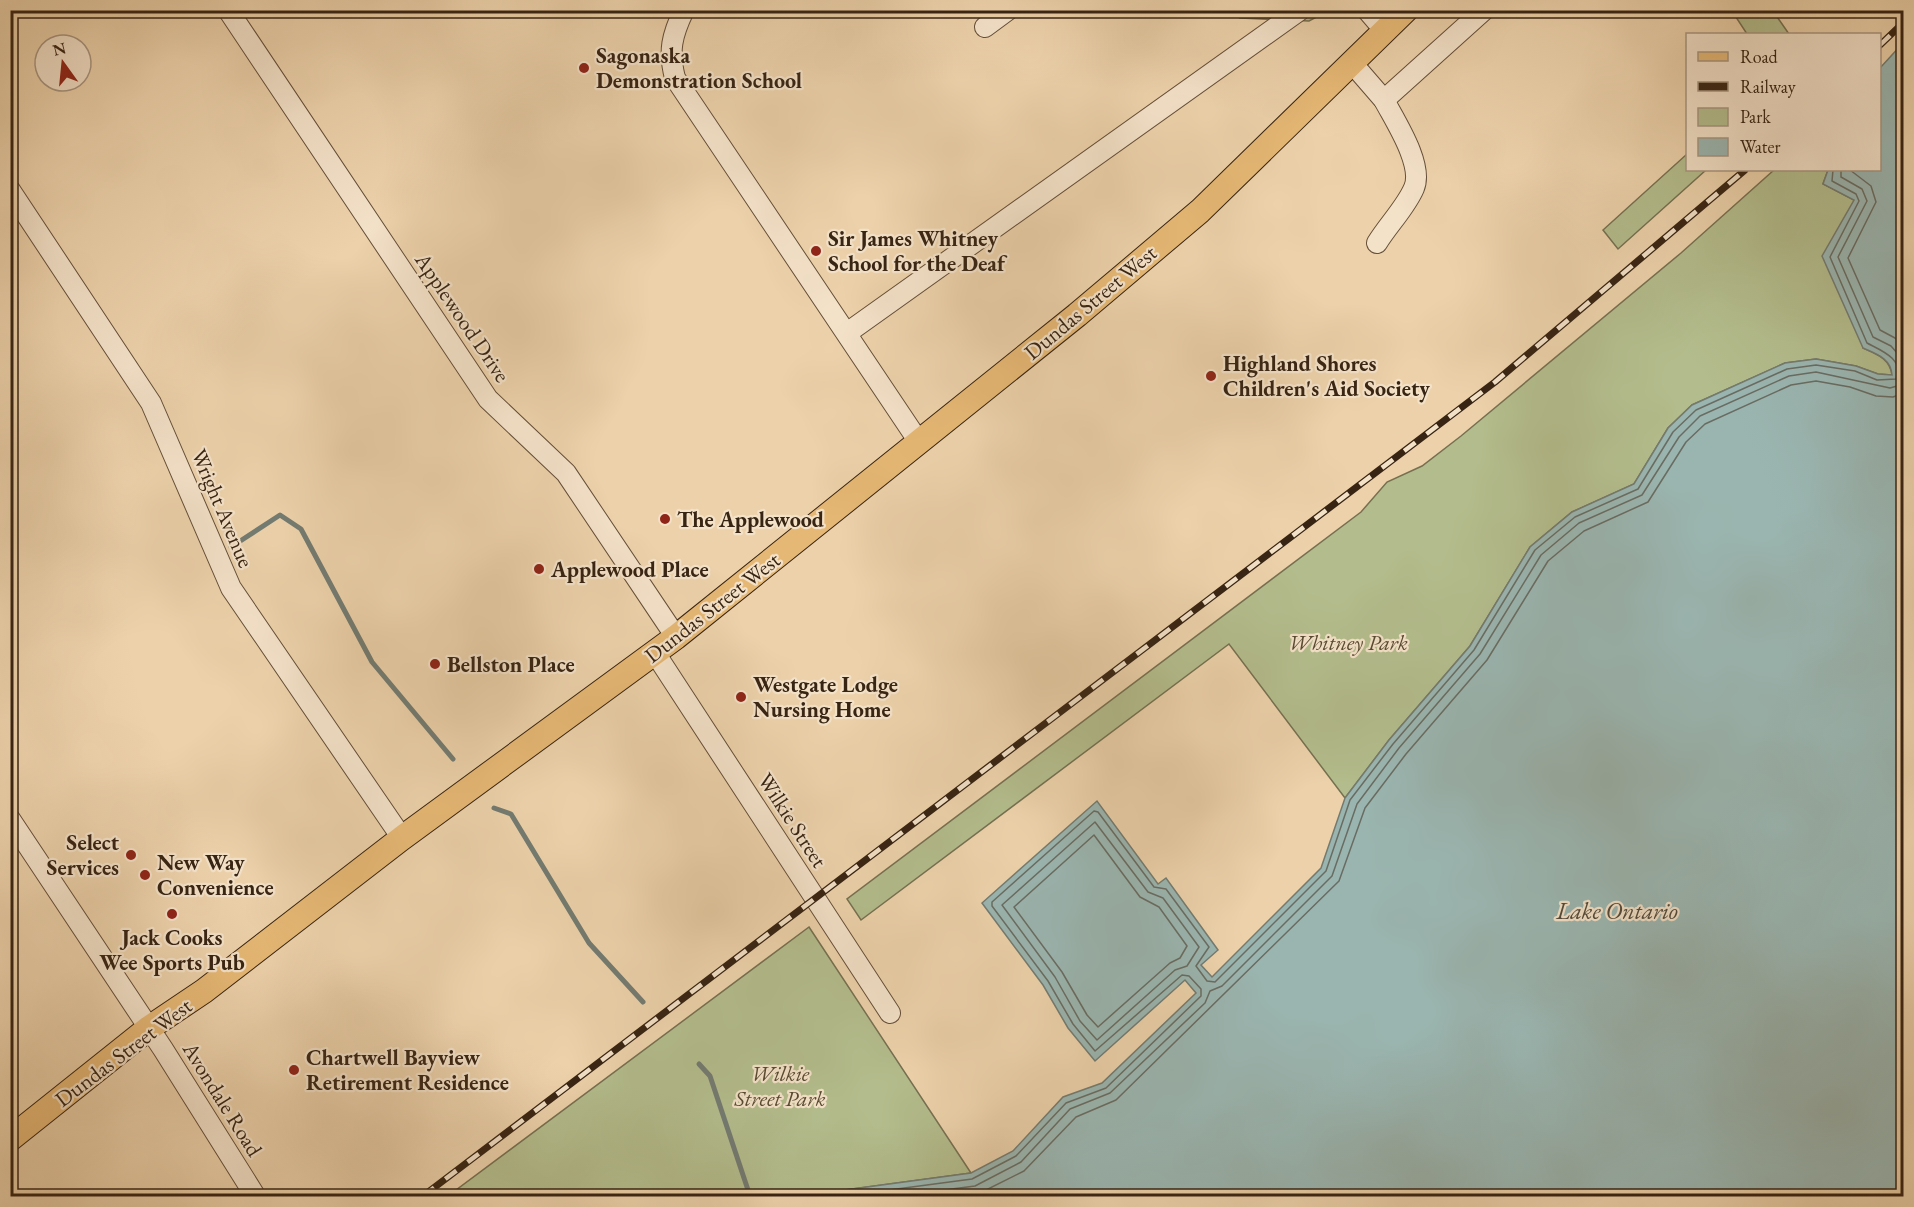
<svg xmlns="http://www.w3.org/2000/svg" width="1914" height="1207" viewBox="0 0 1914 1207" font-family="'EB Garamond',serif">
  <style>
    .green { fill: #b3bc8c; stroke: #767050; stroke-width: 1.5 }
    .water { fill: #9ab5b0; stroke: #737b71; stroke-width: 1.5 }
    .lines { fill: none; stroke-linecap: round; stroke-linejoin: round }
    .shore { stroke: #696c62; stroke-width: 1.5 }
    .stream { stroke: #737b71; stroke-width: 5 }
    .minor-casing { stroke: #654f39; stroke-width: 22 }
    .major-casing { stroke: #382413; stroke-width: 26 }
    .minor { stroke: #f3e1c8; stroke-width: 20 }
    .major { stroke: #e6b875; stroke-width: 24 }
    .rail-casing { stroke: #382413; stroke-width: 7 }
    .rail { stroke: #f3e1c8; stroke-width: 4.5; stroke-dasharray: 14; stroke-linecap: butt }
    .poi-dot { fill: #8f2418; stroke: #f3e1c8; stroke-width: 2 }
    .labels { text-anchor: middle; stroke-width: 4.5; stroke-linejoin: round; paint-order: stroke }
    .poi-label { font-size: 22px; font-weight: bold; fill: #382413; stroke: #f3e1c8; text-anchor: start }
    .street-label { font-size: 22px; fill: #382413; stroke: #f3e1c8 }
    .park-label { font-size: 22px; font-style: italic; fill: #574a31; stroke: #f3e1c8 }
    .water-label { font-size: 24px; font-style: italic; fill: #50483a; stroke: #f3e1c8 }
  </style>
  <rect width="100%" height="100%" fill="#ecd1aa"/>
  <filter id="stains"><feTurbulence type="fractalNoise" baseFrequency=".00333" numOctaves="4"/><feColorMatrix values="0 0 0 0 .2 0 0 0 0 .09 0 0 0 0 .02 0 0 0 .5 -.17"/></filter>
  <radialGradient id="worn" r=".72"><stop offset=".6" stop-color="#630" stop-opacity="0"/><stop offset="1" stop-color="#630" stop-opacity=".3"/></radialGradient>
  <g class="green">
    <polygon points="1228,11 1328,11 1309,21 1240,18"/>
    <polygon points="1732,11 1773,11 1789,34 1747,34"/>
    <polygon points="1687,154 1688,170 1706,170 1618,249 1603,230"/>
    <path d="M1774,170H1828L1823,184L1854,200L1863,348C1876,354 1890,358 1892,375L1878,374L1856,366L1816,359L1785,363L1692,405L1668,428L1634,484L1572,512L1530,547L1470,646L1389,740L1345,798L1229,644L861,920L847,899L1361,512L1387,482L1422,466L1461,436L1681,253Z"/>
    <polygon points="809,927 971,1173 800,1196 448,1196"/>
  </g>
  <path class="water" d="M1903,43V1196H800L971,1173L1013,1151L1063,1097L1102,1083L1196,993L1185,980L1095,1061L1068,1028L1043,985L982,903L1097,801L1158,884L1166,878L1218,950L1201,965L1212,977L1321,868L1345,798L1389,740L1470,646L1530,547L1572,512L1634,484L1668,428L1692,405L1785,363L1816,359L1856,366L1878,374L1892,375C1891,358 1876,354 1863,348L1822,256L1854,200L1823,184L1828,170H1880V68Z"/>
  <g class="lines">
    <g class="shore">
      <polyline points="1841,170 1841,177 1862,189 1867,201 1838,257 1873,337 1891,346 1904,361"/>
      <polyline points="1850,170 1871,186 1876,202 1848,258 1880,330 1895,338 1904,347"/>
      <polygon points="1095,822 1148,892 1163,898 1199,947 1187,966 1175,970 1097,1040 1080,1021 1055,977 1002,905"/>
      <polygon points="1094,835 1140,897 1159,907 1187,946 1180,958 1170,963 1098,1027 1087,1015 1062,972 1014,907"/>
      <path d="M844,1196L972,1179L1016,1156L1066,1103L1106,1088L1201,996V989L1189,976L1182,975L1095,1051L1073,1024L1048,981L992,906V902L1094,811L1098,812L1154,887L1166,889L1209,947L1196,966L1207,981L1215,982L1326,871L1350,800L1393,744L1474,650L1535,550L1575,517L1638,489L1673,432L1696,410L1787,369L1816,365L1855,371L1877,380L1896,379C1905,359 1880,350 1867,343L1830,257L1859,201L1856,194L1832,181L1833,170"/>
      <polyline points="898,1196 975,1186 1021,1162 1070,1109 1110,1093 1205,1003 1210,991 1222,986 1332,876 1357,804 1399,748 1480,654 1541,555 1579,523 1642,495 1679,437 1700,416 1789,376 1816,372 1890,388 1897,386 1904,380"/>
      <polyline points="963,1196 980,1193 1024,1171 1076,1117 1116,1100 1339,881 1365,808 1406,754 1487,660 1548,561 1584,531 1648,502 1686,442 1705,424 1791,385 1816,381 1850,387 1876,396 1893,397 1904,393"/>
    </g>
    <g class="stream">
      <polyline points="231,547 280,515 301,529 372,662 453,759"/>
      <polyline points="494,808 511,814 589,943 643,1002"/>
      <polyline points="699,1064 710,1076 750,1196"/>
    </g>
    <defs>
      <g id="minor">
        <polyline points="228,10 488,399 566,473 676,637"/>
        <path d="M684,10C672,35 668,51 675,78L919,442"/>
        <polyline points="1367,10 1385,31"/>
        <polyline points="985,27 1008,10"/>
        <polyline points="1352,63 1384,100 1484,10"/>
        <polyline points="10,190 151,403 231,588 402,838"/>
        <path d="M1377,243C1388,225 1406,207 1414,188C1424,165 1395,121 1384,100"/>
        <polyline points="847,333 1300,10"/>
        <polyline points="655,653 890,1013"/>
        <polyline points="10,819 163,1049 254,1194"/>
      </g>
      <polyline id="major" points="10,1139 149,1028 204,991 402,838 676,637 1077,315 1200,211 1406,10"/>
    </defs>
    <use href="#minor" class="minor-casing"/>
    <use href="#major" class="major-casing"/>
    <use href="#minor" class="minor"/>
    <use href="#major" class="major"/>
    <defs>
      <g id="rail">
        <polyline points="1880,45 1904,22"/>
        <polyline points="423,1196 1495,382 1745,170"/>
      </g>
    </defs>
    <use href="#rail" class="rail-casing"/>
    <use href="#rail" class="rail"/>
  </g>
  <g class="poi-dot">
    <circle cx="584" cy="68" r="6"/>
    <circle cx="816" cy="251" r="6"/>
    <circle cx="1211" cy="376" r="6"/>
    <circle cx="665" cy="519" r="6"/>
    <circle cx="539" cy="569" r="6"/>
    <circle cx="435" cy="664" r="6"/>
    <circle cx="741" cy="697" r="6"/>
    <circle cx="131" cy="855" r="6"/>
    <circle cx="145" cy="875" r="6"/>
    <circle cx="172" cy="914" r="6"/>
    <circle cx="294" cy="1070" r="6"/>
  </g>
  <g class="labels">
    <g class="poi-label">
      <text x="596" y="63">Sagonaska<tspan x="596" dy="25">Demonstration School</tspan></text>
      <text x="828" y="246">Sir James Whitney<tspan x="828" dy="25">School for the Deaf</tspan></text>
      <text x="1223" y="371">Highland Shores<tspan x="1223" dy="25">Children's Aid Society</tspan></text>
      <text x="677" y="527">The Applewood</text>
      <text x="551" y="577">Applewood Place</text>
      <text x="447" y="672">Bellston Place</text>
      <text x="753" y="692">Westgate Lodge<tspan x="753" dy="25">Nursing Home</tspan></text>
      <text x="119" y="850" text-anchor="end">Select<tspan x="119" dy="25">Services</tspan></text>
      <text x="157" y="870">New Way<tspan x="157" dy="25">Convenience</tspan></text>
      <text x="172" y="945" text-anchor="middle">Jack Cooks<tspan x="172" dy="25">Wee Sports Pub</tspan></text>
      <text x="306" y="1065">Chartwell Bayview<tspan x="306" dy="25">Retirement Residence</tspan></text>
    </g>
    <g class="street-label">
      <text transform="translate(1090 302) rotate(-40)" y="8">Dundas Street West</text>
      <text transform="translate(463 317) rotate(56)" y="8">Applewood Drive</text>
      <text transform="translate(223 508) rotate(67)" y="8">Wright Avenue</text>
      <text transform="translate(712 607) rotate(-38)" y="8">Dundas Street West</text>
      <text transform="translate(793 820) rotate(57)" y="8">Wilkie Street</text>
      <text transform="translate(123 1052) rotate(-37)" y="8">Dundas Street West</text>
      <text transform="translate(223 1099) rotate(58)" y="8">Avondale Road</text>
    </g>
    <g class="park-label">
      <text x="1348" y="650">Whitney Park</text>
      <text x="780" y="1081">Wilkie<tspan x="780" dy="25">Street Park</tspan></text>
    </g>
    <g class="water-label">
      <text x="1617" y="919">Lake Ontario</text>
    </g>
  </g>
  <rect width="1914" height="1207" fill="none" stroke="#ecd1aa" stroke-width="36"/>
  <rect x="12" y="12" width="1890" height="1183" fill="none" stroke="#382413" stroke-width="3"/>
  <rect x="18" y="18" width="1878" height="1171" fill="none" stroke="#382413" stroke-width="1.5"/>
  <rect x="1686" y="33" width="195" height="138" fill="#f3e1c8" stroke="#a89580" stroke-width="1.5"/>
  <rect x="1698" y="52" width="30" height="9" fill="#e6b875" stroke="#a89580" stroke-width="1.5"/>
  <text x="1740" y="63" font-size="18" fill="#382413">Road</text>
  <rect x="1698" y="82" width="30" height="9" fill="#382413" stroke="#a89580" stroke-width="1.5"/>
  <text x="1740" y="93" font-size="18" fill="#382413">Railway</text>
  <rect x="1698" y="108" width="30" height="18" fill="#b3bc8c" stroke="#a89580" stroke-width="1.5"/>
  <text x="1740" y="123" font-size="18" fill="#382413">Park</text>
  <rect x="1698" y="138" width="30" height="18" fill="#9ab5b0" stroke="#a89580" stroke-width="1.5"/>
  <text x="1740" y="153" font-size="18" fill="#382413">Water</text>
  <g transform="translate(63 63) rotate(345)"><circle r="28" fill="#f3e1c8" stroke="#a89580" stroke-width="1.5"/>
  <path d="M0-4.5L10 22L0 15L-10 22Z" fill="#8f2418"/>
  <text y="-9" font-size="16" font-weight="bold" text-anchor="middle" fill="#382413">N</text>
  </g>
  <rect width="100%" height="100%" filter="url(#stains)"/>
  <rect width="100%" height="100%" fill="url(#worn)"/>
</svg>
